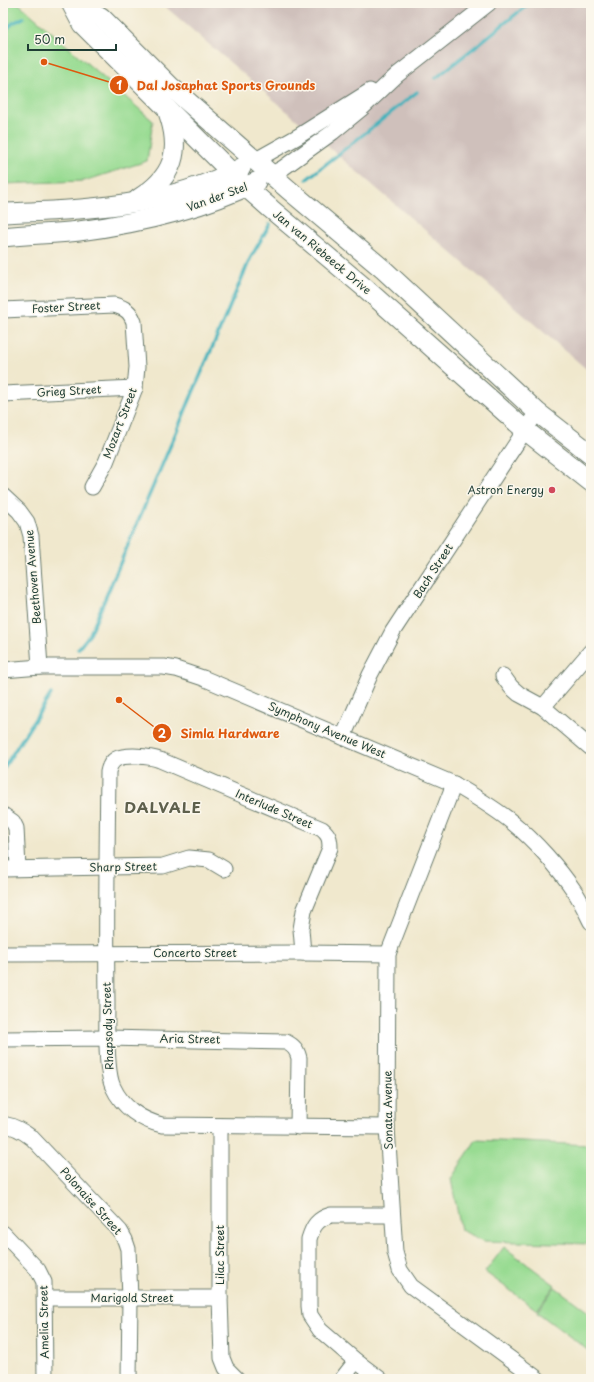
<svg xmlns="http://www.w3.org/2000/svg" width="594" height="1382" viewBox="0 0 594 1382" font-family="'Playpen Sans',sans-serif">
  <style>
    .industrial { fill: #cfc0bb }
    .green { fill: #98db92; stroke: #5c8c63 }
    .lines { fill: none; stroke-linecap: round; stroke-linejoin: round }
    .stream { stroke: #42b2bc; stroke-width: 3.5 }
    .minor-casing { stroke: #68796a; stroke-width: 17 }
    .major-casing { stroke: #68796a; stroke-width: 21 }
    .minor { stroke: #fff; stroke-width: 15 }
    .major { stroke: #fff; stroke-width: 19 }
    .poi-dot { fill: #d1495b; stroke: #fbf7ec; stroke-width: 1.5 }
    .labels { text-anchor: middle; stroke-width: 3; stroke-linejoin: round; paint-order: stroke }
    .street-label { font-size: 11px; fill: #1f3d34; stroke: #fbf7ec }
    .poi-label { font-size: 11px; fill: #1f3d34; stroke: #fbf7ec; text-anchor: end }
    .district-label { font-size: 15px; font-weight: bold; letter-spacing: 1px; fill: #5e604c; stroke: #fbf7ec }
    .leader { fill: none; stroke: #de580e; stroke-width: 1.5 }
    .callout-dot { fill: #de580e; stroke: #fbf7ec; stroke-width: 1.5 }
    .mark-label { font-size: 12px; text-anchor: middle; font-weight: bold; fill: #fff }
    .callout-label { font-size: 12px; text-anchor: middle; font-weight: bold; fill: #de580e; stroke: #fbf7ec; stroke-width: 3; stroke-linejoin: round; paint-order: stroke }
  </style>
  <rect width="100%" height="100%" fill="#fbf7ec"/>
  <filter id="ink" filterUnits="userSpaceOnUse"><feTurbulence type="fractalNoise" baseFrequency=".025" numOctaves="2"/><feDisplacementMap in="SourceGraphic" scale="8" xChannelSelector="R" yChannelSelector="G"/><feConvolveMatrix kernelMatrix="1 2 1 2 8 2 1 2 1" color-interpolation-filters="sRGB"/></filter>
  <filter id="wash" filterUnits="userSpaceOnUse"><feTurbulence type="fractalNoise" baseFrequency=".012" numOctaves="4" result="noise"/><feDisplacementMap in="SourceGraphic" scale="16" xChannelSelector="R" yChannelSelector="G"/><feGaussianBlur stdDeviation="0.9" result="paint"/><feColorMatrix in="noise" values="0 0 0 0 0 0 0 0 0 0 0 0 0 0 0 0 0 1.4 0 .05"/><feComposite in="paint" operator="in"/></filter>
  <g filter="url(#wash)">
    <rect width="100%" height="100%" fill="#f0e8cd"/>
    <polygon class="industrial" points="161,3 591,3 591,373"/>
    <g class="green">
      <polygon points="3,3 18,3 153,121 147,161 84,181 3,184"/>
      <polygon points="476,1140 591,1145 591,1244 484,1241 461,1230 451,1179"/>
      <polygon points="504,1247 555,1285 537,1310 485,1272"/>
      <polygon points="555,1287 591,1314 591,1347 589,1351 537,1312"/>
    </g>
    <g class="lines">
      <g class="stream">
        <polyline points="3,32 13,23 23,18"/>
        <polyline points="436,78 530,3"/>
        <polyline points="307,179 417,92"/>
        <polyline points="78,649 90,634 250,259 270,224"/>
        <polyline points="3,769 51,694"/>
      </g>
    </g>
  </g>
  <g filter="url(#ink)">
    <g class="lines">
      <defs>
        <g id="minor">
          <polyline points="256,160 297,137 370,91"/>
          <polyline points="272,174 283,168 333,132 361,109 397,75 489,3"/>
          <path d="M3,310L114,305C125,308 130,311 134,322L137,367L135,388L106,462L92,487"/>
          <polyline points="3,394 135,388"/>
          <polyline points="3,496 19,511 27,522 31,536 40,667"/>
          <path d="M3,670L40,667H164L176,669L203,678L454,784C474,796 495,808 513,823C535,841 559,868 575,892C581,901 586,912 591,922"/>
          <polyline points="503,676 511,687 519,694 543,707 591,748"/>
          <polyline points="543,707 591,651"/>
          <polyline points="343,737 370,675 393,631 537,412"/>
          <polyline points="454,784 388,954 387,1127 395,1252 400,1270 411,1286 538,1379"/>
          <polyline points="3,815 13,822 16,828 18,868"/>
          <polyline points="3,869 163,866 189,858 209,860 224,869"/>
          <path d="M303,953L301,929L304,911L330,848C330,839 329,835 322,829L160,760C149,756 126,754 116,759C111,762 109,767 108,772C107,849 106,926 107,1003C107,1023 105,1070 113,1087C122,1107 141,1120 162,1125L387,1127"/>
          <polyline points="3,954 303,953 388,954"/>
          <path d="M3,1039L108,1038L286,1042C294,1046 297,1050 299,1058L298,1127"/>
          <path d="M3,1124C14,1126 23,1131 32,1138L120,1231L125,1240L128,1249L130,1298L129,1379"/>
          <polyline points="220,1126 220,1298 222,1358 226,1368 237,1379"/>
          <polyline points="3,1233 38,1270 44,1282 45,1379"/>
          <polyline points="45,1298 220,1298"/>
          <polyline points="342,1379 356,1361"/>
          <path d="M380,1379L356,1361L320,1330L310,1315L309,1306V1239C313,1226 317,1219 331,1215H391"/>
        </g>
        <g id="major">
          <polyline points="71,3 82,24 246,187 271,209 365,288 525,430 591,482"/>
          <polyline points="76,3 101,17 171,87 289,190 384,270 537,412 591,454"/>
          <path d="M138,199C174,177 182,151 168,112"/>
          <path d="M3,213C83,210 168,207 241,168"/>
          <path d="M3,237C28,234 54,234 79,231C140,223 201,209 256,182"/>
        </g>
      </defs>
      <use href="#minor" class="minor-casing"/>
      <use href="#major" class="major-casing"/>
      <use href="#minor" class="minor"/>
      <use href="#major" class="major"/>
    </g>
  </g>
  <circle class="poi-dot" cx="552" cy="490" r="4"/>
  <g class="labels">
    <g class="street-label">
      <text transform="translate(217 197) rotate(-20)" y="4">Van der Stel</text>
      <text transform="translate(322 252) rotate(40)" y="4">Jan van Riebeeck Drive</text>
      <text transform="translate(66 307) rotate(-3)" y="4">Foster Street</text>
      <text transform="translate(69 391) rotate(-3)" y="4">Grieg Street</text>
      <text transform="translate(120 423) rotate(-69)" y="4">Mozart Street</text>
      <text transform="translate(433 571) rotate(-57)" y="4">Bach Street</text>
      <text transform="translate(33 577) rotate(-95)" y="4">Beethoven Avenue</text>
      <text transform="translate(327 730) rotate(23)" y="4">Symphony Avenue West</text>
      <text transform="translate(274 809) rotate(23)" y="4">Interlude Street</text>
      <text transform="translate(123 867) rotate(-1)" y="4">Sharp Street</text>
      <text x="195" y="957">Concerto Street</text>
      <text transform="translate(108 1026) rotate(-92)" y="4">Rhapsody Street</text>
      <text transform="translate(190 1039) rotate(1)" y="4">Aria Street</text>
      <text transform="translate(388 1110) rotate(-91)" y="4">Sonata Avenue</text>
      <text transform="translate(91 1201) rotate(48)" y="4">Polonaise Street</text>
      <text transform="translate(220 1255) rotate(-90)" y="4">Lilac Street</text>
      <text x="132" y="1302">Marigold Street</text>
      <text transform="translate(44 1322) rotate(-91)" y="4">Amelia Street</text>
    </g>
    <g class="poi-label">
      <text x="544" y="494">Astron Energy</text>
    </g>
    <g class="district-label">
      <text x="163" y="813">DALVALE</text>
    </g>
  </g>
  <path class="leader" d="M44 62L119 85M119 700L162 733"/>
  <g class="callout-dot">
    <circle cx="44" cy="62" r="4"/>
    <circle cx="119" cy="700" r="4"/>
    <circle cx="119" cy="85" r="10"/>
    <circle cx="162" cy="733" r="10"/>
  </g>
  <g class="mark-label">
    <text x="119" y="90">1</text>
    <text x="162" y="738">2</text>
  </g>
  <g class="callout-label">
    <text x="226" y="90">Dal Josaphat Sports Grounds</text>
    <text x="230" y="738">Simla Hardware</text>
  </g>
  <rect width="594" height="1382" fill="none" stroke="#fbf7ec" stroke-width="16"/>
  <path d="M28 44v6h88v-6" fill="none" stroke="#1f3d34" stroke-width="2"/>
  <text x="34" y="44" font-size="12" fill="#1f3d34" stroke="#fbf7ec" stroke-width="3" paint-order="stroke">50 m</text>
</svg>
